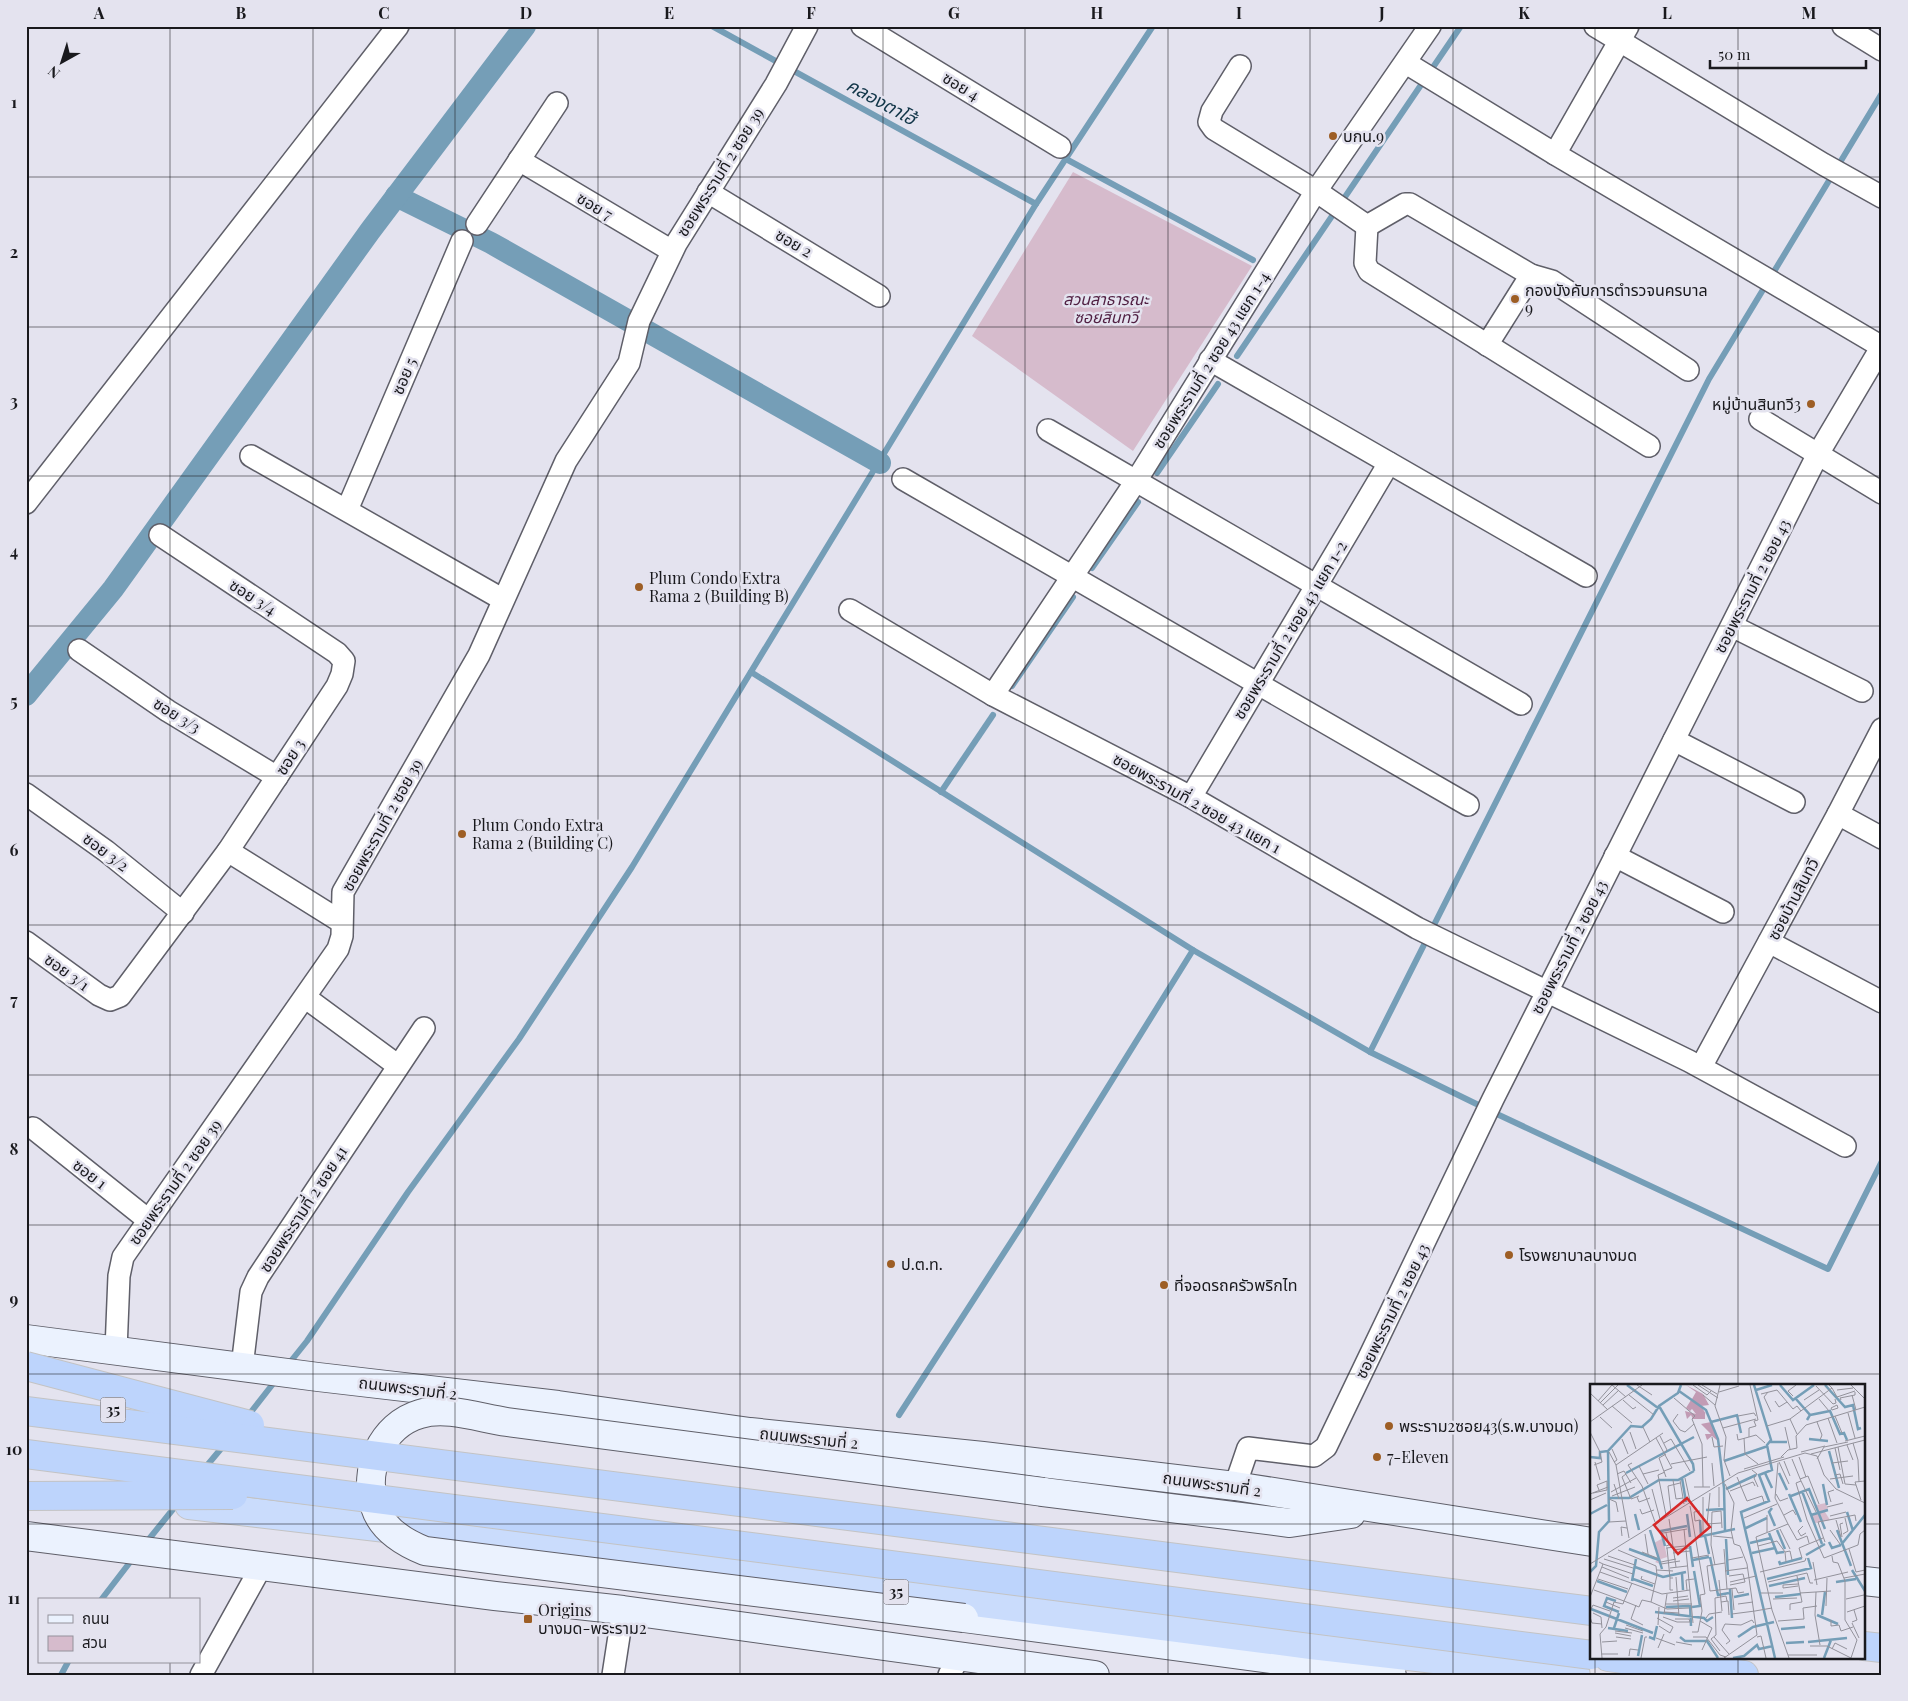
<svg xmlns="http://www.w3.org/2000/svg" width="1908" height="1701" viewBox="0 0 1908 1701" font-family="'Playfair Display','Noto Sans Thai',serif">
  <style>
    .green { fill: #d6bbcc }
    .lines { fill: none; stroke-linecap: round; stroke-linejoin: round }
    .stream { stroke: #759eb7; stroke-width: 6 }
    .canal { stroke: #759eb7; stroke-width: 22 }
    .minor-casing { stroke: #5f5f69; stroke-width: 24 }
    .secondary-casing { stroke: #5f5f69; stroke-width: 30 }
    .trunk-casing { stroke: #c3c3c4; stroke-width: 30 }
    .motorway-casing { stroke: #c3c3c4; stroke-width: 30 }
    .minor { stroke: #fff; stroke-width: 21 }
    .secondary { stroke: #ebf2fe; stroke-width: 28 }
    .trunk { stroke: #cadcfc; stroke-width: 28 }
    .motorway { stroke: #bdd4fc; stroke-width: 28 }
    .secondary-bridge-casing { stroke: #5f5f69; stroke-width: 30; stroke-linecap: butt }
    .motorway-bridge-casing { stroke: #c3c3c4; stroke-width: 30; stroke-linecap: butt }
    .secondary-bridge { stroke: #ebf2fe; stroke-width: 28 }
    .motorway-bridge { stroke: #bdd4fc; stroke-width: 28 }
    .grid { fill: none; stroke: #19191d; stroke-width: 1; stroke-opacity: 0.55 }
    .poi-dot { fill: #9d5e25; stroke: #e4e3ef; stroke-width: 2 }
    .labels { text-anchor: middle; stroke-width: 5; stroke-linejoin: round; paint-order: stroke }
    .shield { fill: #e4e3ef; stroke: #56565c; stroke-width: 1 }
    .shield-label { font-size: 15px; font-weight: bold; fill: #19191d }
    .street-label { font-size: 16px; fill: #19191d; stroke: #e4e3ef }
    .poi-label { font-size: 16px; fill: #19191d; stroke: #e4e3ef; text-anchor: start }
    .park-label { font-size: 16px; font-style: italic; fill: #501f42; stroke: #e4e3ef }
    .water-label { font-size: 18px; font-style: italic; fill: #113548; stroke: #e4e3ef }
    .inset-river { fill: none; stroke: #759eb7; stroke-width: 2.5 }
    .inset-road { fill: none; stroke: #93929b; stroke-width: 1 }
    .view { fill: #d62828; fill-opacity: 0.15; stroke: #d62828; stroke-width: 2.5 }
    .inset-edge { fill: none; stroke: #19191d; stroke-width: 2.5 }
    .neatline { fill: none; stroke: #19191d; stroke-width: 2 }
    .grid-label { font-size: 16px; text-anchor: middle; font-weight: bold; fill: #19191d }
  </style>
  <rect width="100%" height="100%" fill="#e4e3ef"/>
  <polygon class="green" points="1073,172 1252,266 1133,451 972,336"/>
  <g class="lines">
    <g class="stream">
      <polyline points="712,26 1036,204"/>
      <polyline points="1066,159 1253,260"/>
      <polyline points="1237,356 1461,26"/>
      <polyline points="1157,473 1218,384"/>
      <polyline points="1092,568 1138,502"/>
      <polyline points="751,672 1193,950 1370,1052 1499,1115 1828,1269 1882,1161"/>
      <polyline points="1012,686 1073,597"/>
      <polyline points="941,792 993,715"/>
      <polyline points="1370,1052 1709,379 1882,93"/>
      <polyline points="287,1366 307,1341 408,1192 519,1039 632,867 1036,204 1153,26"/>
      <polyline points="899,1415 1022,1225 1193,950"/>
      <polyline points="247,1417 276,1380"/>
      <polyline points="204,1469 225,1444"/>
      <polyline points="145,1544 178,1503"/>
      <polyline points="101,1600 134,1557"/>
      <polyline points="61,1675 68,1662"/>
    </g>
    <g class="canal">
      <polyline points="396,196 491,243 880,463"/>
      <polyline points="26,695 113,589 370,231 525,26"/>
    </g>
    <defs>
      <g id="minor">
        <polyline points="862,26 1060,147"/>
        <polyline points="1595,26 1823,164 1882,197"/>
        <polyline points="1843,26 1882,50"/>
        <polyline points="1406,63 1555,154 1882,347"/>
        <polyline points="1240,66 1212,111 1209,122 1214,129 1316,191 1367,226 1405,204 1410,204 1531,275 1552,281 1688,370"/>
        <polyline points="1555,154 1628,26"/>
        <polyline points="519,160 672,251"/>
        <polyline points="708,192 879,296"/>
        <polyline points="477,224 557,103"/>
        <polyline points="1367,226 1365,263 1369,271 1649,446"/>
        <polyline points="1487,345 1531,275"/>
        <polyline points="1210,360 1586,576"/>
        <polyline points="1760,419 1882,493"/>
        <polyline points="1048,430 1521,704"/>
        <polyline points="251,456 502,599"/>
        <polyline points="903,479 1468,805"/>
        <polyline points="26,503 398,26"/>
        <polyline points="347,510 462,241"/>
        <polyline points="850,610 993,695 1191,797 1417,928 1689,1061 1845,1146"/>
        <polyline points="1732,626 1862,691"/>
        <polyline points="79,650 168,711 277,777"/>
        <polyline points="993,695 1136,481 1316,191 1430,26"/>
        <polyline points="1674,740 1794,802"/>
        <polyline points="26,794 106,851 183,913"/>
        <polyline points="1191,797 1389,463"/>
        <polyline points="1838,814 1882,838"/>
        <polyline points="228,851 340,921"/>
        <polyline points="1615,856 1723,912"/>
        <polyline points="26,942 99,995 110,1000 120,996 228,851 337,686 342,674 344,661 337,653 160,535"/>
        <polyline points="1769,942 1882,1002"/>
        <polyline points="306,998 397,1065"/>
        <polyline points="1701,1067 1838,814 1882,729"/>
        <polyline points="33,1128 147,1219"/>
        <polyline points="116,1350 119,1276 123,1257 338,949 342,936 343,892 479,655 566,461 629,363 639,321 676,244 776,84 807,26"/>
        <polyline points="242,1367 251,1292 258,1277 424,1028"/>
        <polyline points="1235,1486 1248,1448 1314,1456 1326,1447 1493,1099 1818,454 1882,346"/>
        <polyline points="201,1675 261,1567"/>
        <polyline points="613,1675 623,1610"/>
        <polyline points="949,1675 960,1656"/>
      </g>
      <g id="secondary">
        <polyline points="26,1339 318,1377 558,1405 750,1432 983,1456 1235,1486 1592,1542"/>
        <polyline points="1043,1492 1290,1523 1351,1514"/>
        <polyline points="26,1536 495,1596 623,1610 1095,1675"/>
        <polyline points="1864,1581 1882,1583"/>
        <polyline points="964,1618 1392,1675"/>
      </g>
      <polyline id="trunk" points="189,1505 529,1545 1311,1645 1576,1675"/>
      <g id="motorway">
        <polyline points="1864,1646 1882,1648"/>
        <polyline points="1608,1657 1744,1675"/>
      </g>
    </defs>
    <use href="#minor" class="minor-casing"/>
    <use href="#secondary" class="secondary-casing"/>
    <use href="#trunk" class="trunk-casing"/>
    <use href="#motorway" class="motorway-casing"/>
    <use href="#minor" class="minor"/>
    <use href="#secondary" class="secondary"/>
    <use href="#trunk" class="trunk"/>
    <use href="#motorway" class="motorway"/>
    <defs>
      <path id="secondary-bridge" d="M964,1618L425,1551C405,1543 382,1529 375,1507C362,1470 382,1425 420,1414C446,1406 480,1418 507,1422L1043,1492"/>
      <g id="motorway-bridge">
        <polyline points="26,1366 250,1425"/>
        <polyline points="26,1411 1592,1611"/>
        <polyline points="26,1454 1592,1655"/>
        <polyline points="26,1496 233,1495"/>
      </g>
    </defs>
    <use href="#secondary-bridge" class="secondary-bridge-casing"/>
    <use href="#motorway-bridge" class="motorway-bridge-casing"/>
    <use href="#secondary-bridge" class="secondary-bridge"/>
    <use href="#motorway-bridge" class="motorway-bridge"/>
  </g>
  <path class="grid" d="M170,26V1600M313,26V1675M455,26V1675M598,26V1675M740,26V1675M883,26V1675M1025,26V1675M1168,26V1675M1310,26V1675M1453,26V1675M1595,26V1385M1738,26V1385M26,177H1882M26,327H1882M26,476H1882M26,626H1882M26,776H1882M26,925H1882M26,1075H1882M26,1225H1882M26,1374H1882M26,1524H1592M1864,1524H1882M1595,1657V1675M1738,1657V1675M170,1662V1675"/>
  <g class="poi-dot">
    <circle cx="1333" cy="136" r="5"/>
    <circle cx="1515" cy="299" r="5"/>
    <circle cx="1811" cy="404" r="5"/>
    <circle cx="639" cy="587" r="5"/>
    <circle cx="462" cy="834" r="5"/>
    <circle cx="1509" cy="1255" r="5"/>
    <circle cx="891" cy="1264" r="5"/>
    <circle cx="1164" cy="1285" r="5"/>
    <circle cx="1389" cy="1426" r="5"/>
    <circle cx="1377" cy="1457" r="5"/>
    <rect x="523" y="1614" width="10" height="10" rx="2.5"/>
  </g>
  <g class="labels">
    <g class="shield">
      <rect x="100.5" y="1397.5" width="25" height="25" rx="4"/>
      <rect x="883.5" y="1579.5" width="25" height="25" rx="4"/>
    </g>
    <g class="shield-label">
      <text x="113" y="1415">35</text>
      <text x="896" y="1597">35</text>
    </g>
    <g class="street-label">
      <text transform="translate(961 86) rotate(31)" y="6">ซอย 4</text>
      <text transform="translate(720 172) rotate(-58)" y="6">ซอยพระรามที่ 2 ซอย 39</text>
      <text transform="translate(595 206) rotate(31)" y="6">ซอย 7</text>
      <text transform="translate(794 243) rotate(31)" y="6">ซอย 2</text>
      <text transform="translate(1211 360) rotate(-58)" y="6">ซอยพระรามที่ 2 ซอย 43 แยก 1-4</text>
      <text transform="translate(404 376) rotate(-67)" y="6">ซอย 5</text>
      <text transform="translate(1752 586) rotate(-63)" y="6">ซอยพระรามที่ 2 ซอย 43</text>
      <text transform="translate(253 597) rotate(33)" y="6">ซอย 3/4</text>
      <text transform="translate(1290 630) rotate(-59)" y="6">ซอยพระรามที่ 2 ซอย 43 แยก 1-2</text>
      <text transform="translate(177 715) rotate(32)" y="6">ซอย 3/3</text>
      <text transform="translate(290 757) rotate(-57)" y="6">ซอย 3</text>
      <text transform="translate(1197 803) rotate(29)" y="6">ซอยพระรามที่ 2 ซอย 43 แยก 1</text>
      <text transform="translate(382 825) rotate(-61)" y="6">ซอยพระรามที่ 2 ซอย 39</text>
      <text transform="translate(106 852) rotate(37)" y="6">ซอย 3/2</text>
      <text transform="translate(1793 899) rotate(-62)" y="6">ซอยบ้านสินทวี</text>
      <text transform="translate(1569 947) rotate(-63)" y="6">ซอยพระรามที่ 2 ซอย 43</text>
      <text transform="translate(67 972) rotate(36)" y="6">ซอย 3/1</text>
      <text transform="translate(90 1174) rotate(38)" y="6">ซอย 1</text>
      <text transform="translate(175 1182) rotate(-55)" y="6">ซอยพระรามที่ 2 ซอย 39</text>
      <text transform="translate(303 1209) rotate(-57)" y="6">ซอยพระรามที่ 2 ซอย 41</text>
      <text transform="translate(1392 1311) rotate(-64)" y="6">ซอยพระรามที่ 2 ซอย 43</text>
      <text transform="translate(408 1388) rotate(7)" y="6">ถนนพระรามที่ 2</text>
      <text transform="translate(809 1438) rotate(6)" y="6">ถนนพระรามที่ 2</text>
      <text transform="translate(1212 1484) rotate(8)" y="6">ถนนพระรามที่ 2</text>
    </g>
    <g class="poi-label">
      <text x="1343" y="142">บกน.9</text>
      <text x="1525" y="296">กองบังคับการตำรวจนครบาล<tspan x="1525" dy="18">9</tspan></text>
      <text x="1801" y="410" text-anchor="end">หมู่บ้านสินทวี3</text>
      <text x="649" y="584">Plum Condo Extra<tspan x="649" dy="18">Rama 2 (Building B)</tspan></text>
      <text x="472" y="831">Plum Condo Extra<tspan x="472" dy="18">Rama 2 (Building C)</tspan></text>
      <text x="1519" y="1261">โรงพยาบาลบางมด</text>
      <text x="901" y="1270">ป.ต.ท.</text>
      <text x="1174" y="1291">ที่จอดรถครัวพริกไท</text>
      <text x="1399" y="1432">พระราม2ซอย43(ร.พ.บางมด)</text>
      <text x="1387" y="1463">7-Eleven</text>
      <text x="538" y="1616">Origins<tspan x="538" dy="18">บางมด-พระราม2</tspan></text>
    </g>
    <g class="park-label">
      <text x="1106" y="305">สวนสาธารณะ<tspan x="1106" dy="18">ซอยสินทวี</tspan></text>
    </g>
    <g class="water-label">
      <text transform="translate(881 102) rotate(29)" y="6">คลองตาโฮ้</text>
    </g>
  </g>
  <g transform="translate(1590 1384)">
    <rect width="275" height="275" fill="#e4e3ef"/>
    <path d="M236,119L238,126L235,128L240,136L225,139L221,130L230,129L226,121ZM73,154L77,173L71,175L70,180L65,178L69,175L64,159Z" fill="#d6bbcc"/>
    <path d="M96,1L113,10L119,21L111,22L119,35L115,28V35H103L101,31L97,35L95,27L106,30L102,25L100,27L96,24L101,16L105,19L102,15L106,8ZM121,38L129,58L122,52L117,56L115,50H121L111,40Z" fill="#c29bb4"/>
    <path class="inset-river" d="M37,1L68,24M164,1L181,56L177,61L182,86L169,91L179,117L151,128L185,274M190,1L203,16L224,1M235,1L255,23L263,21L268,45L271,44M166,6L182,1M89,7L116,26L128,55L134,104L135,147M206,15L220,31L217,36M69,22L103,80L104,87M147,31L151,49M220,31L240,27L250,50L254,49L257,56M121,38L148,31M219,55L238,57M179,58H197M239,67L249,104M0,73L10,74V68L18,67M134,77L178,62M36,89L104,53M175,89L182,104M189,89L197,106M92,94L96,118M233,100L237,121M136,105L166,91M212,107L232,160M199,110L211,138M201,112L219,105L235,145M19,114H39L69,96H88L104,87M182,124L179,128L185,142M116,126L134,125M257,128L263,147M0,130L17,121M45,130L49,146M97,130L100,153M221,131L238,126M110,136L111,152M156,144L177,134M60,146L72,185M187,146L195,165M247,146L261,182M179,149L187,169L194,168M115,152L119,170M108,153L145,145M136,155L138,191M239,158L242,164L251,161M160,159L181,154M251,161L275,131M75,162L71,147L97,142M100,162L103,183M39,165L69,176M162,169L185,164M216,171L235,160M120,173L128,211L139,209M103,176L119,173M189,177L190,180L212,174M45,183L73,193L96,188M262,186L275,207M0,188L6,182L9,148L19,137L18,67L41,42L52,43L61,35L69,22L88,9L91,1M92,190L93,206M43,195L63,202M177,195L221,184L218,174M7,197L37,208M42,197L46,175M246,198L266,195M179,202L215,194M140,205L142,234M144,213L159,210M185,213L211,210M26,217L17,214L14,222L29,228M100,221L101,242M76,223L99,222M102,223L110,222L104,187M1,225L63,249M65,228L114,234L117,237L123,233M227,231L248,240M232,231L235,208M18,244L38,247M24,244L29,229M191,245L215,243M59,253L64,255L67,242M90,253L95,257H117L128,274M148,253L163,243L184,238M218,258L257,254M196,259L214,258M48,272L52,251M143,274L154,272L167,261L169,265L183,262M234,274L241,256"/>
    <path class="inset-road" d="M47,1L62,11M103,1L117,11L121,7M108,1L128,14M112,1L127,10M130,1L125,22L136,53L134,76L140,92M261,1L275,15M226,2L243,20L246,19L245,15M242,4L247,13L265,7M247,6L263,4M129,8L149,2M178,8L174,13L181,28M0,9L18,26M171,10L187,6L203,25L207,22L211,27M39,11L64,31M113,11L125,21M262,11L266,26M203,12L198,7L206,1M84,14L105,32L102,35L112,60L113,103M229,15L239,27M33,16L43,25L46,23M214,16L229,6M251,16L250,14L265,11V8M8,17L22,1L36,13M185,17L189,23L197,18M10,19L28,1M13,21L29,6M247,21L248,24L242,26L241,24ZM22,22L42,39M258,29L265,54M88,30L83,37L90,46L95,48L104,40M148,32L164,29L166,32M245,32L252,49M10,33L22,44M238,34L247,59M200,35L207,50M0,38L52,1M227,38L232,51L230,56M177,42L200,35L242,4L239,1M53,43L60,58M195,43L200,65M133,44L166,35M0,48L10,68M40,48L46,65M147,50L148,56L159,53V44L166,42L164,37L168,36L160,1M70,52L77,66L75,68M122,53L124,63L133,62M159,53L166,51L175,59M66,54L82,84L74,87M154,54L155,70L168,80M32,55L38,70M255,57L275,52M74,59L81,55L100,87M263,59L268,76L269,98M257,61L263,76M248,63L255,100L266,101M245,64L250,86M22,65L27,76L24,78M19,68L26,81L39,154M211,68L235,62M76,70L69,74L76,93M221,70L275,56M191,73L198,66L207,64L206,52L216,41L275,23M209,73L216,93M202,75L211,97L206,99L217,136L234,174L268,161L270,150L275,146M227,75L234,63L258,58M194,77L200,92M5,78L10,96M189,78L199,100M42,79L38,81L52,102L65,138M122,79L124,102M188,79L185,114L198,140L166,153L182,226L199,274M242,79L258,77M81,80L117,73M4,81L12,78L10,69M26,81L73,49M49,82L58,100M154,85L194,73M162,86L167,90L164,94L168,103M75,88L68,91L76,131M27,90L34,87L41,99M36,90L32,93L41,115L49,112M53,90L69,86M245,91L250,90L253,100M147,93L157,117L172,112L174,118M95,94L100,117M210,95L218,92L229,120M240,95L263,92M83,96L86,115L93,114M90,96L94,120M211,97L226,128M24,100L29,115M104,103H120M62,105L70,135M140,107L163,98L165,102M21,108L46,94M3,109L17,106V97L7,101L9,106M120,109L117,140L131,139M0,110L18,103M186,110L190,117L198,114M22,112L45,103M47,113L49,118L60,114M19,115L26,118L28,128M0,116L16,109M271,116L265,98L275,97M241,118L238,108L244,106M100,122L115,210L110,211L112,227L108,248H102M129,123V103M237,123L253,119M50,125L52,130L64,126M110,127L104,128L105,137L110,136M81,128L78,102L90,99M177,131V148M194,131L203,126L206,131M240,132L256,128M154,134L187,120M79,135L86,183M246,136L251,153M19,138L36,137M198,140L207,156L217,152L219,159M213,142L208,147L211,152L216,149M94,145L103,239M190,145L200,165M240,146L250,160M73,149L97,145M55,150L58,170M113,150V113M253,150L258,147L255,134M32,152L31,143L37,144M123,152L143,154M252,153L250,140L253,139M235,158L228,138L265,131L266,137M76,162L79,161L76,149M168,162L187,157L195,168M76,164L95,162M77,164L80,194H83M134,165L137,205M259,165L266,188L275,186M83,166L99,164M52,168L67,174M83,169L100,167M18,172L45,181M242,172L243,178L248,179L255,197V236L267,256L261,274M102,174L119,171M212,174L209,164L233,154M14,175L43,184M138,176L153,173M71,178L86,175M196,178L195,168L200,167L202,176M223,178L227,201M135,179L117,182L120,207L146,204L148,209L154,208M0,180L148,89L215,69L227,72L234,91L246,105L275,119M13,180L43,190M71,180L90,177M125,181L121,161L122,128L131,127L132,144M12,183L39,194M80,184L97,182M67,186L83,187M135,187L157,184M10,188L72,210L100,206M170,188L215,177L216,174M52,192L51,195L65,200M139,192L153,190L155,198M86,193L89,232M80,194V206H83M254,194L275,190M8,195L38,205M129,196L132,227M224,196L258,188M140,198L166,192M178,198L217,189L220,199H223M140,201L155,198M193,204V201L208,200M193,204L208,202M142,205L144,226M4,206L34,217L42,199M97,206L96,196L104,195M226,208L225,231L230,261M171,209H193M210,209L241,207M0,213L13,180L9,178M83,214L98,212M183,215L207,214M256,215L274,211M83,217L99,215M16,218L30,224M61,218L77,225L99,224M131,218L138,217L139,231M76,220H102M148,220L163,218M46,221L41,235L53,241M236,222L237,194M1,225L3,221L20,227M200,226V220L212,218L207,192M165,227L182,224M74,228L89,229M257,228L275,222M3,229L11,233L12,244M74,230L77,210M142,230L165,227M0,233L2,239L12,240M73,233L87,238H100L99,235H85M67,234L83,243M116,234L119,230L132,228M241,236V242L249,241L251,247L263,243M110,237L122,244L112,266M188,237L214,235L213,224L227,222M262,238L267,236L264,226M262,239L269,254M36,241L53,247M68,241L69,223M69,242L80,249L83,243M35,244L53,249M25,247L42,249M25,249L41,252M26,253L41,255M103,253H116L130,271L136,273M124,253L139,270M167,253L171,252L176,274M66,254L85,261M12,258L27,257M86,258L102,261M136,260L140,257L132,246L135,240L151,241L162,236L164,239M220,262H237L261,274M68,264L74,250M242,265L245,259L257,265M130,267L121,255L126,251L125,214L136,212L137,217M11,270H28M198,271H227M39,272L40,265L48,266M12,274L10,250L16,243L24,218L33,220L34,217L49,223L52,216L61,218L67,191L66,182L28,166M51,274L55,253H57M134,274L167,251L157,180L150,162L144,160L141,146L144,119L135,100"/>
    <path class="view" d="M97,114L120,143L88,170L64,141Z"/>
    <rect width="275" height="275" class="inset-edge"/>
  </g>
  <rect width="1908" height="1701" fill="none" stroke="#e4e3ef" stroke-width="55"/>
  <rect x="38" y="1598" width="162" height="65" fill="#e4e3ef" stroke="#93929b"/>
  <rect x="48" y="1615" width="25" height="8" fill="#ebf2fe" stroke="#93929b"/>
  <text x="82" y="1624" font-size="15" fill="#19191d">ถนน</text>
  <rect x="48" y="1636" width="25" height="15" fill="#d6bbcc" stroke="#93929b"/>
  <text x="82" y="1648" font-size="15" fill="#19191d">สวน</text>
  <g transform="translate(62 62) rotate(219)" stroke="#e4e3ef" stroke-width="4" paint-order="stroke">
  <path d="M0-4L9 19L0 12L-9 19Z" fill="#19191d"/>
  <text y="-8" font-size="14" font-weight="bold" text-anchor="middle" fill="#19191d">N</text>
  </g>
  <path d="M1710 60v8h156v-8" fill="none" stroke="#19191d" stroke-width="2.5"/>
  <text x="1718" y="60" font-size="15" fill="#19191d" stroke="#e4e3ef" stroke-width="4" paint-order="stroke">50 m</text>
  <rect x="28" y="28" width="1852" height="1646" class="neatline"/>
  <g class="grid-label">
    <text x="99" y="19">A</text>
    <text x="241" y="19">B</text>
    <text x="384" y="19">C</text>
    <text x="526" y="19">D</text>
    <text x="669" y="19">E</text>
    <text x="811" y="19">F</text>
    <text x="954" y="19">G</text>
    <text x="1097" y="19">H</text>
    <text x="1239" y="19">I</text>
    <text x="1382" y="19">J</text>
    <text x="1524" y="19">K</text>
    <text x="1667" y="19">L</text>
    <text x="1809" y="19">M</text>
    <text x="14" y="108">1</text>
    <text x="14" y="258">2</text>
    <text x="14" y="407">3</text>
    <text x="14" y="557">4</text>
    <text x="14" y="707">5</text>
    <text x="14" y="856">6</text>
    <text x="14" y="1006">7</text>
    <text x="14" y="1155">8</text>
    <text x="14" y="1305">9</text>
    <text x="14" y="1455">10</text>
    <text x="14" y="1604">11</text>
  </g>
</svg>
